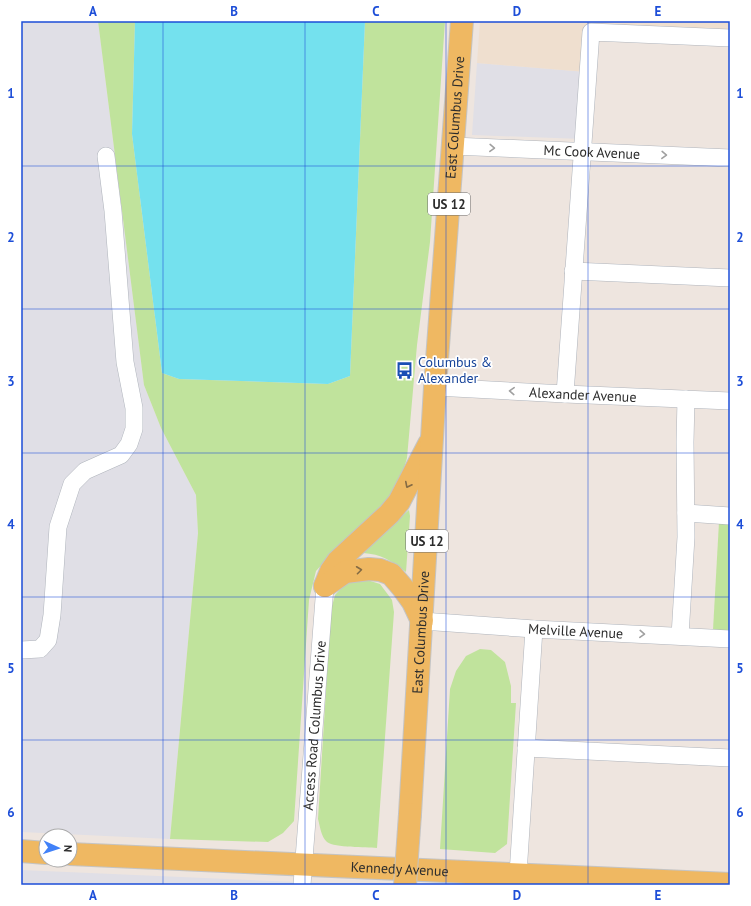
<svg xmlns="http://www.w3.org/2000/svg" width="751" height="906" viewBox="0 0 751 906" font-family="'PT Sans',sans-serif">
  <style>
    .industrial { fill: #e0dfe6 }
    .education { fill: #efdfcf }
    .green { fill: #c0e39c }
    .water { fill: #74e1ee }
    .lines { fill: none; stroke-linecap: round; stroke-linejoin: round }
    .minor-casing { stroke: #afb4bc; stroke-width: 18 }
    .major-casing { stroke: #c4c4c4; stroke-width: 24 }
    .minor { stroke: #fff; stroke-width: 17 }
    .major { stroke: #efb862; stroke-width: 22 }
    .major-bridge-casing { stroke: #c4c4c4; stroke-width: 24; stroke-linecap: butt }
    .major-bridge { stroke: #efb862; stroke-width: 22 }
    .oneway { stroke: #a0a0a0 }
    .oneway2 { stroke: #846b44 }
    .grid { fill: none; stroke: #1d4ed8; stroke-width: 1; stroke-opacity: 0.55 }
    .labels { text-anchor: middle; stroke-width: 3.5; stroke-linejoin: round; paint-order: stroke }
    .shield { fill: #fff; stroke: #6b6b6b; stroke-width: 1 }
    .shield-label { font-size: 13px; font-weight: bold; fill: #2c2c2c }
    .street-label { font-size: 14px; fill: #2c2c2c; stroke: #fff }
    .transit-label { font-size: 14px; fill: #164399; stroke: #fff; text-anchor: start }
    .neatline { fill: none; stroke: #1d4ed8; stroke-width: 1.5 }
    .grid-label { font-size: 13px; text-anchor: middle; font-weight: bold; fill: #1d4ed8 }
  </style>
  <rect width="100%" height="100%" fill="#eee5df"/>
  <g class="industrial">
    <polygon points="21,21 98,21 144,385 161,428 196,495 198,533 170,839 21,832"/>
    <polygon points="477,63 587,72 582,139 472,135"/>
    <polygon points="21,870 320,883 320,885 21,885"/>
  </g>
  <polygon class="education" points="480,21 730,21 730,38 591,32 587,72 477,63"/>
  <g class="green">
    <polygon points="98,21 135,21 132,134 162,373 179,379 328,384 350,376 365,21 445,21 430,242 417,345 407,458 398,489 370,518 335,550 316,571 309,600 294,821 283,833 268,842 170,839 198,533 196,495 161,428 144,385"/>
    <path d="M409,510L410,516L406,572C392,561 381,554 363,553L365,549Z"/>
    <polygon points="719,522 730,522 730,631 713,630"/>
    <path d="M364,579L380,584L392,600L394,612L377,848C366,847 335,848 327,842C321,837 320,826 318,819L331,610L335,595L346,583Z"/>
    <polygon points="480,649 491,650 505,662 511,686 511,703 516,703 507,844 495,853 440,849 450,689 456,671 466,656"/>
  </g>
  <polygon class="water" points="135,21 365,21 350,376 328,384 179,379 162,373 132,134"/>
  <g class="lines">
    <defs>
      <g id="minor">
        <path id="s1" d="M453,146L730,158"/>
        <polyline points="573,271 730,278"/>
        <path id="s2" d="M435,387L565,394L730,401"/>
        <polyline points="565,394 591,32 730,38"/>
        <polyline points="686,513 730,516"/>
        <path id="s3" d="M422,621L534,629L730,639"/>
        <polyline points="680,636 686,537 685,442 686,399"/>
        <polyline points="21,650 40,649 48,640 52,615 58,527 72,484 85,471 121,455 129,444 134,429 134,408 125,362 113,211 106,156"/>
        <polyline points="526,748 730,758"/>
        <polyline points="518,874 534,629"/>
        <path id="s4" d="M302,885L325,586"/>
      </g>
      <g id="major">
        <polyline points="325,586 331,571 338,561 389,514 399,502 429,444"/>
        <polyline points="325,586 345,572 369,569 380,570 391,574 403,588 413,602 422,621"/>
        <path id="s5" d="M410,814L435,387L462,21"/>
        <polyline points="21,851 46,853"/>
        <path id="s6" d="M70,854L730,884"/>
      </g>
    </defs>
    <use href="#minor" class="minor-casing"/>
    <use href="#major" class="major-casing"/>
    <use href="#minor" class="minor"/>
    <use href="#major" class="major"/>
    <defs>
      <polyline id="major-bridge" points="405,885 410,814"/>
    </defs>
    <use href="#major-bridge" class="major-bridge-casing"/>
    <use href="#major-bridge" class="major-bridge"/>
  </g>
  <defs><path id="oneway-chevron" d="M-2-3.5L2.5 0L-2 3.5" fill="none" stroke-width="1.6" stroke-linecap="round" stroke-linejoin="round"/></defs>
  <g class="oneway">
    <use href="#oneway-chevron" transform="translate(492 148) rotate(2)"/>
    <use href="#oneway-chevron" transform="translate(664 155) rotate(2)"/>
    <use href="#oneway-chevron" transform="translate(512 391) rotate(-177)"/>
    <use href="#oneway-chevron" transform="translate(642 634) rotate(3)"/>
  </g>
  <g class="oneway2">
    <use href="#oneway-chevron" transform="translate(408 485) rotate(117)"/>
    <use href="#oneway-chevron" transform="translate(359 570) rotate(-7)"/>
  </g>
  <path class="grid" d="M163,21V885M305,21V885M446,21V885M588,21V885M21,166H730M21,309H730M21,453H730M21,597H730M21,740H730"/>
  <defs>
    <symbol id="bus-bare" viewBox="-9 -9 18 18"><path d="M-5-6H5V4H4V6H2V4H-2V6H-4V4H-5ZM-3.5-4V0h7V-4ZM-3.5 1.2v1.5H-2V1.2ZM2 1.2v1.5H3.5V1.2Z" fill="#1a4fb4" stroke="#fff" stroke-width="2.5" paint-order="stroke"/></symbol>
  </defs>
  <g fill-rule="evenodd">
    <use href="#bus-bare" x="392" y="358" width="25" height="25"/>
  </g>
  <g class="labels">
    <g class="shield">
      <rect x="428" y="193" width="42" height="22" rx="3"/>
      <rect x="406" y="530" width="42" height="22" rx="3"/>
    </g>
    <g class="shield-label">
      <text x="449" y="209">US 12</text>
      <text x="427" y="546">US 12</text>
    </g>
    <g class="street-label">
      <text dy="5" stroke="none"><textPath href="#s5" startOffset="698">East Columbus Drive</textPath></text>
      <text dy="5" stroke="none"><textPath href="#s1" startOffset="139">Mc Cook Avenue</textPath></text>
      <text dy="5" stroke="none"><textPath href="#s2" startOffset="148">Alexander Avenue</textPath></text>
      <text dy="5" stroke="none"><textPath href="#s3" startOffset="154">Melville Avenue</textPath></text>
      <text dy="5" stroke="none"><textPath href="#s5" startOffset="182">East Columbus Drive</textPath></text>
      <text dy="5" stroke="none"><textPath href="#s4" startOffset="160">Access Road Columbus Drive</textPath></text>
      <text dy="5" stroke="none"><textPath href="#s6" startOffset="330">Kennedy Avenue</textPath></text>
    </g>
    <g class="transit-label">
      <text x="418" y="367">Columbus &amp;<tspan x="418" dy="16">Alexander</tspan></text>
    </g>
  </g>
  <rect width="751" height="906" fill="none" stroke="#ffffff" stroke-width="44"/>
  <g transform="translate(58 848) rotate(93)"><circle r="19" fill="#ffffff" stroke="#ababab"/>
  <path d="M0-3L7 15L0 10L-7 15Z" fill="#4181f8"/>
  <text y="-6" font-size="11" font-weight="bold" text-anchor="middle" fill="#2c2c2c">N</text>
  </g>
  <rect x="22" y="22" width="707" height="862" class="neatline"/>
  <g class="grid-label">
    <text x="93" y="16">A</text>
    <text x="234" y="16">B</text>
    <text x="376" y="16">C</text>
    <text x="517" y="16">D</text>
    <text x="658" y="16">E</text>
    <text x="11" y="98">1</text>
    <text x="740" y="98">1</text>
    <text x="11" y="242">2</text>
    <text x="740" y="242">2</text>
    <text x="11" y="386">3</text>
    <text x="740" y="386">3</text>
    <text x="11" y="529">4</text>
    <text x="740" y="529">4</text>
    <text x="11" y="673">5</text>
    <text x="740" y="673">5</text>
    <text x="11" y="817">6</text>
    <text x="740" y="817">6</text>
    <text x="93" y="900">A</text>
    <text x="234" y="900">B</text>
    <text x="376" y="900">C</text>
    <text x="517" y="900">D</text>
    <text x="658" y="900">E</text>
  </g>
</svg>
